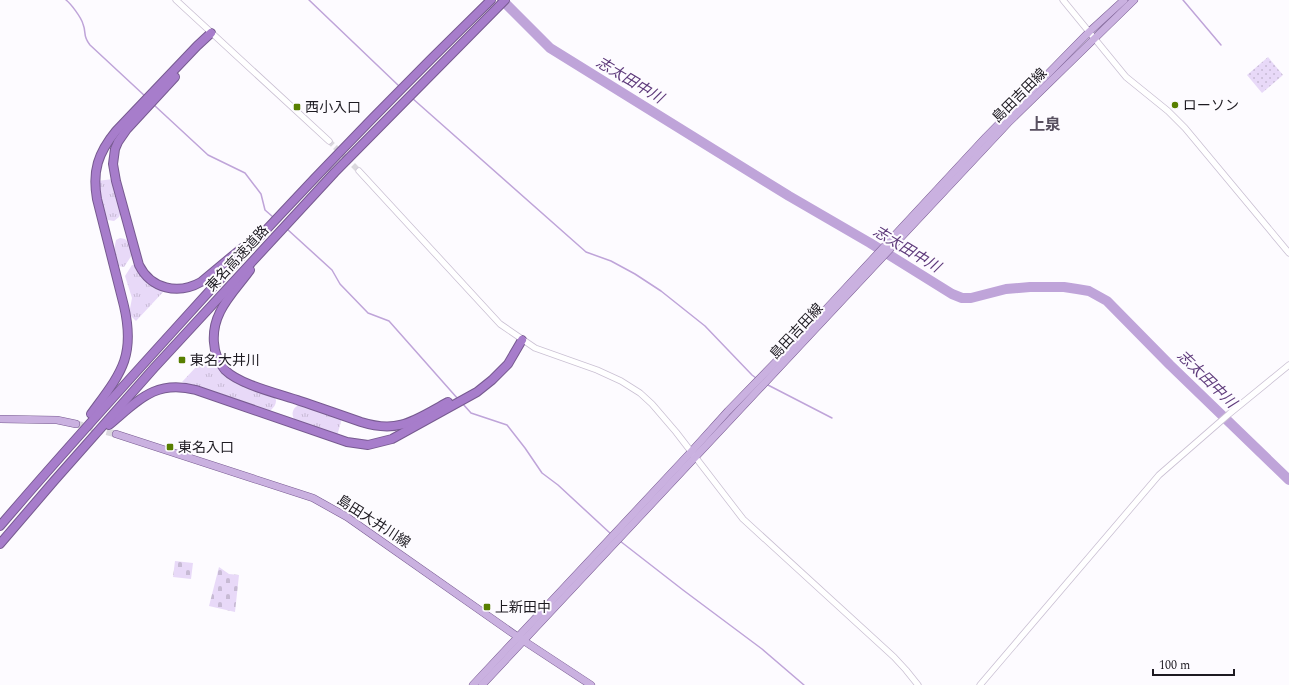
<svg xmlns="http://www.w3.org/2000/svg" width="1289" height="685" viewBox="0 0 1289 685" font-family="Spectral,'Noto Sans JP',serif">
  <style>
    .grass { fill: url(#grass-tufts) }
    .cemetery { fill: url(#cemetery-stones) }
    .park { fill: url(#park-dots) }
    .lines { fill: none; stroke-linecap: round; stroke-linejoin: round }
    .stream { stroke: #bfa4d9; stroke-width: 1.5 }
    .river { stroke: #bfa4d9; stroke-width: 10 }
    .minor-tunnel { stroke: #dbd9de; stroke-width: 5.5; stroke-dasharray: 5.5 3; stroke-linecap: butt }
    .major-tunnel { stroke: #dbd9de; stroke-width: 7; stroke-dasharray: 7 3.5; stroke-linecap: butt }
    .minor-casing { stroke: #cac0d3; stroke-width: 7 }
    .major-casing { stroke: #775a90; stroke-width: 8 }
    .highway-casing { stroke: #775a90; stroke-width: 10 }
    .minor { stroke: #fff; stroke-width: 5.5 }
    .major { stroke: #cab1e0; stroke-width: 7 }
    .highway { stroke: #a77dcb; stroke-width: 8 }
    .poi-dot { fill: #587f00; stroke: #fdfbff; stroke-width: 1.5 }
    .labels { text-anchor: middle; stroke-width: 4; stroke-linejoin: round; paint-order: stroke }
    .street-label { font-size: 14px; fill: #1d1a21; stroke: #fdfbff }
    .poi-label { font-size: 14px; fill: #1d1a21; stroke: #fdfbff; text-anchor: start }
    .water-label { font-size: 15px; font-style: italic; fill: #5e3a7b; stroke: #fdfbff }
    .quarter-label { font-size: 16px; font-weight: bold; fill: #585060; stroke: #fdfbff }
  </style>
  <defs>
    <pattern id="grass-tufts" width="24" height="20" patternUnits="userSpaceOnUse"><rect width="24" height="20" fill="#e8d9f8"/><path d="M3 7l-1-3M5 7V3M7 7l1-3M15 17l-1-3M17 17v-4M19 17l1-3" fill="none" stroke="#c7bad4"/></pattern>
    <pattern id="cemetery-stones" width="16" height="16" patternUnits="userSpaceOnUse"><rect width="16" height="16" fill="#e8d9f8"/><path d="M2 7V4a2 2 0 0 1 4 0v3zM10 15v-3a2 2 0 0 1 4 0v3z" fill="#c7bad4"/></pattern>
    <pattern id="park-dots" width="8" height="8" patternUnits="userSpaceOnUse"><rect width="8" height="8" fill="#e8d9f8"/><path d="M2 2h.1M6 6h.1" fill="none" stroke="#c7bad4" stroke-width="1.8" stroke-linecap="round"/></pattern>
  </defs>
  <rect width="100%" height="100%" fill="#fdfbff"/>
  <g class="grass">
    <polygon points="113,179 121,212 119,217 114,221 108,220 104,215 97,181"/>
    <polygon points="120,238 125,239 130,244 132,255 124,267 118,266 114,250 116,240"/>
    <polygon points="132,265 136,265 164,291 136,321 129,314 132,298 125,276"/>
    <path d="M210,352L221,370L273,394L276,400C276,405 274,407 270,411H266L182,382Z"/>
    <path d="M301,404L342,418L337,436L295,421C290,413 293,407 301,404Z"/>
  </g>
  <g class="cemetery">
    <polygon points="175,561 193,563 191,579 173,577"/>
    <polygon points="219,567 229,574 239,575 235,612 209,606"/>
  </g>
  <polygon class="park" points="1268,57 1283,75 1262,93 1247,75"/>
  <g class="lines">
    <g class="stream">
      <path d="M66,0C71,4 81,17 83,24C87,34 82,35 90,45L146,97"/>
      <polyline points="309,0 399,86"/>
      <polyline points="1183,0 1221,45"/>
      <polyline points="412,98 586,252 611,261 635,274 661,291 705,326 752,375 756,378"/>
      <polyline points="154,105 208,155 245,173 261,194 265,210 273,217"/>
      <polyline points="287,229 332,270 340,284 368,313 389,321 458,399"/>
      <polyline points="766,384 832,418"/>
      <polyline points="462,403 471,413 507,425 525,448 542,473 558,485 611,534"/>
      <polyline points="620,541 683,590 762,649 804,685"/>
    </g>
    <polyline class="river" points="502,0 550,48 789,196 870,243 952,294 962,298 971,298 1006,289 1030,287 1064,287 1077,289 1089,291 1107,301 1170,365 1289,480"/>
    <polyline class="minor-tunnel" points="329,141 359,171"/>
    <polyline class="major-tunnel" points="76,424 116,434"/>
    <defs>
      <g id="minor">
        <polyline points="176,0 329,141"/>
        <polyline points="1063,0 1126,77 1168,111 1185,128 1289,253"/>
        <polyline points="359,171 500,324 535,348 597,370 621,381 640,393 652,404 676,432 743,519 894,657 906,670 918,685"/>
        <polyline points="980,685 1159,475 1229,414 1289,365"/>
      </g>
      <g id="major">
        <polyline points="0,419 57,420 76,424"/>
        <polyline points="116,434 313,498 347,517 518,637 591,685"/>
        <polyline points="473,685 691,452 728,411 803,334 986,137 1089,32 1124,0"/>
        <polyline points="482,685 1008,123 1134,0"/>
      </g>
      <g id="highway">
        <path d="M175,77L127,129L118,142L115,149L113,164L116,181L139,265C151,289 178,295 201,282L242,248"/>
        <path d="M250,270C240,284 227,297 220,312C211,330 211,354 225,370C240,385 280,394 300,401C321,408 341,415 361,422C399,434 415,420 448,402"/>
        <path d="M91,414C120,374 136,358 124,306L97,199C92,171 98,153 116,131L197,46L211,33"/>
        <path d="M109,425C138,401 155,379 196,390L347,442L368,445L392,439L477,392L492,380L508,364L522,340"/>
        <path d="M0,526C57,459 116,394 175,329C277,216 382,106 491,0"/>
        <polyline points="0,544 54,481 154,368 335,172 505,0"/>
      </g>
    </defs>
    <use href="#minor" class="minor-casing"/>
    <use href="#major" class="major-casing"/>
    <use href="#highway" class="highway-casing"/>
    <use href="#minor" class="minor"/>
    <use href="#major" class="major"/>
    <use href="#highway" class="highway"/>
  </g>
  <g class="poi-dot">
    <circle cx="1175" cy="105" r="4"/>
    <rect x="293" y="103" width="8" height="8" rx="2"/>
    <rect x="178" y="356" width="8" height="8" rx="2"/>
    <rect x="166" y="443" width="8" height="8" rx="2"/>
    <rect x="483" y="603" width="8" height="8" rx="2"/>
  </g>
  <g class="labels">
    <g class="street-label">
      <text transform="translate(1019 95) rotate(-45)" y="5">島田吉田線</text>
      <text transform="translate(237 258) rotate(-47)" y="5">東名高速道路</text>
      <text transform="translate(796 331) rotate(-47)" y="5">島田吉田線</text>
      <text transform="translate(374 521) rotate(33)" y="5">島田大井川線</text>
    </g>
    <g class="poi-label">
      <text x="1183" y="110">ローソン</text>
      <text x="305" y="112">西小入口</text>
      <text x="190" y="365">東名大井川</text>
      <text x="178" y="452">東名入口</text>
      <text x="495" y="612">上新田中</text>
    </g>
    <g class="water-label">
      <text transform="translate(630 80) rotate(31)" y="5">志太田中川</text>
      <text transform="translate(907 249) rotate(31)" y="5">志太田中川</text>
      <text transform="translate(1207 379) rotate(44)" y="5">志太田中川</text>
    </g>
    <g class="quarter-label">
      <text x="1045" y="130">上泉</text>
    </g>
  </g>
  <path d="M1153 669v6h81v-6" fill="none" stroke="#1d1a21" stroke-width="2"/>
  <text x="1159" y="669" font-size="12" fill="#1d1a21" stroke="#fdfbff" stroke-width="3" paint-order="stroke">100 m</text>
</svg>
